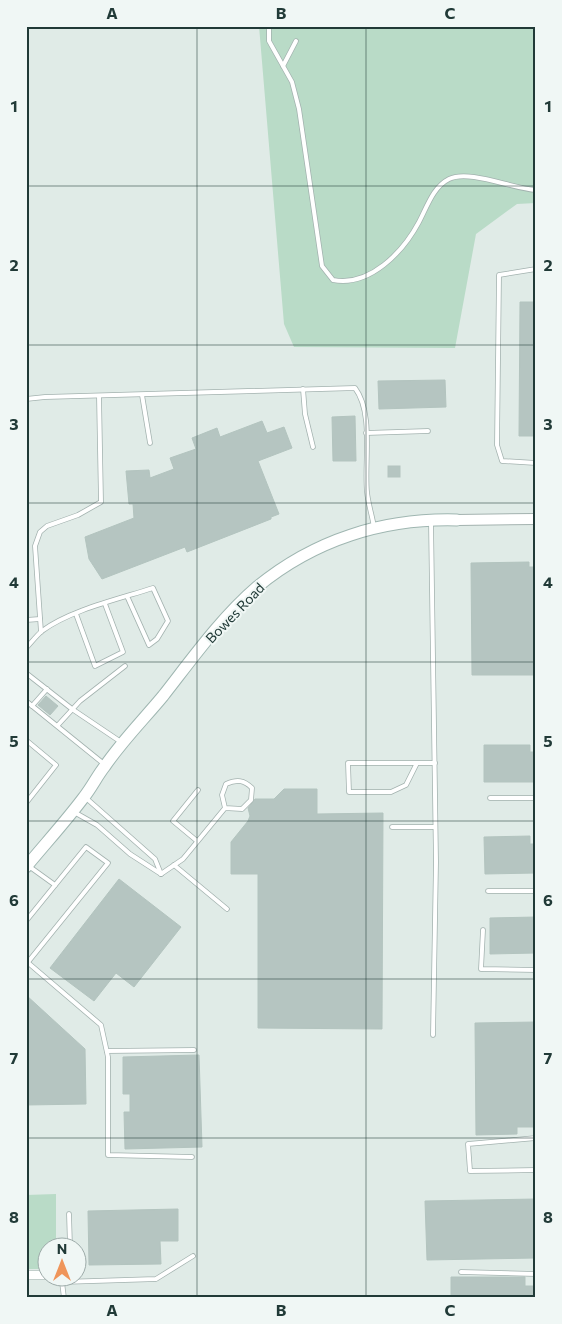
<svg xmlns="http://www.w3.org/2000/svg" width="562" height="1324" viewBox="0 0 562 1324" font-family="Commissioner,sans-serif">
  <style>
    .green { fill: #b9dbc7 }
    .building { fill: #b5c5c1; stroke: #b3c4bf }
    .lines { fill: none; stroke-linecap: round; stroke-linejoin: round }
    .service-casing { stroke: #a3b2af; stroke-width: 5.5 }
    .minor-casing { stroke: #a3b2af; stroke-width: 9 }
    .tertiary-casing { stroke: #a3b2af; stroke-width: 12 }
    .secondary-casing { stroke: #9fb6b1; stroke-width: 13 }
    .service { stroke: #fff; stroke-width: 4 }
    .minor { stroke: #fff; stroke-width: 8 }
    .tertiary { stroke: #fff; stroke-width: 10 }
    .secondary { stroke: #fff; stroke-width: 11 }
    .grid { fill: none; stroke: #213a37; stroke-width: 1; stroke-opacity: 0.55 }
    .labels { text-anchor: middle; stroke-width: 4; stroke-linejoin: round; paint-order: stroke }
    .street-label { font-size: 14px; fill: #213a37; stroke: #f0f7f5 }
    .neatline { fill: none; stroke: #213a37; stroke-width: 2 }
    .grid-label { font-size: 16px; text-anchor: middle; font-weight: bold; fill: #213a37 }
  </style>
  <rect width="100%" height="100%" fill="#e0ebe7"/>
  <g class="green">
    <polygon points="259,26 536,26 536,203 517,204 476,234 455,348 294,347 284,324"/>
    <polygon points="56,1194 56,1246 48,1246 47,1269 26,1269 26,1195"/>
  </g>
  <g class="building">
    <polygon points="520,302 536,302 536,436 519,436"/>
    <polygon points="445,380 446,407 379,409 378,381"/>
    <polygon points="355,416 356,461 333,461 332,417"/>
    <polygon points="262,421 267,433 284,427 292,448 258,461 279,514 271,517 271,519 187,552 185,547 102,579 89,559 85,537 134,518 133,504 129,504 126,471 149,470 150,478 174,469 170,458 196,449 192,438 217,428 220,437"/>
    <rect x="388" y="466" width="12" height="11"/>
    <polygon points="529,562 529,567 536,567 536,675 472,675 471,563"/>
    <polygon points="46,696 58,706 50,715 38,705"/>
    <polygon points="484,745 530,745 530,752 536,752 536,782 484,782"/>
    <polygon points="284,789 317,789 317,814 383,813 382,1029 258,1028 258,874 231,874 231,842 248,821 250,816 248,808 255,799 274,799"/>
    <polygon points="530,836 530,844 536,844 536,873 485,874 484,837"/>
    <polygon points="119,879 181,927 134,987 116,973 94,1001 50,968"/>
    <polygon points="536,917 536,953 490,954 490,918"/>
    <polygon points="26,995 85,1049 86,1104 26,1105"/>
    <polygon points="536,1022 536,1127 517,1127 517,1134 476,1135 475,1023"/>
    <polygon points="199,1055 202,1147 125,1149 124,1112 130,1112 130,1094 123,1094 123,1057"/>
    <polygon points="536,1199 536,1214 534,1214 535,1258 427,1260 425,1201"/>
    <polygon points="178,1209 178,1241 160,1241 161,1264 89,1265 88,1211"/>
    <polygon points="451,1277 525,1277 525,1286 536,1286 536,1298 451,1298"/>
  </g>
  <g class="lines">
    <defs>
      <g id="service">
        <path d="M269,26V41L292,82L299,109L322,266L333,280C370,287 403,252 419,222C427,207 433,187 449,179C469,169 513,189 536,190"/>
        <polyline points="283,66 296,41"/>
        <polyline points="536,269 499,275 497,445 502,461 536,463"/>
        <polyline points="303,389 305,414 313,447"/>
        <polyline points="142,395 150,443"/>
        <path d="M26,399L45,397L355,388C374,413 364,462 367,492C368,503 372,515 374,527"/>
        <polyline points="366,433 428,431"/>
        <polyline points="431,522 436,862 433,1035"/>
        <polyline points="76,614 95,666 123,652 105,604"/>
        <polyline points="26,620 40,619"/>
        <polyline points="41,632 35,546 40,532 47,526 78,515 101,502 99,396"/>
        <path d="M26,648C31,643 36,636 42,631C70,610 119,599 153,588L168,621L157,639L149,645L127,596"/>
        <polyline points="26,673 72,709 121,742"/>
        <polyline points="26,701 104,764"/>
        <polyline points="32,706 47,689"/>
        <polyline points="58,725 80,701 125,666"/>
        <polyline points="26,740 56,765 26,803"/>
        <polyline points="417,763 406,785 391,792 349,792 348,763 435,763"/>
        <polyline points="86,798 155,859 161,874"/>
        <polyline points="490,798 536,798"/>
        <polyline points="74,812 97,825 130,854 161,874"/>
        <polyline points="392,827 435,827"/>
        <polyline points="197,841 173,821 198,790"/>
        <polyline points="174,865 227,909"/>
        <polyline points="30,867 55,885"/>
        <path d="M161,874L183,859L225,808L222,795L226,784C237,779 244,780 252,788L251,800L242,809L225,808"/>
        <polyline points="488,891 536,891"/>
        <polyline points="26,921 86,847 108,863 28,962"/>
        <polyline points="483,930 481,969 536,970"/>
        <polyline points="26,961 101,1025 108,1057 108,1155 192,1157"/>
        <polyline points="107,1051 194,1050"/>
        <polyline points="536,1138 468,1144 470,1171 536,1170"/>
        <polyline points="69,1214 70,1246"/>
        <polyline points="461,1272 536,1274"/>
        <polyline points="64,1298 62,1282 156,1279 193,1256"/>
      </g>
      <g id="minor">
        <polyline points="26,1275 48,1275"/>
        <polyline points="54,1276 62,1282"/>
      </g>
      <polyline id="tertiary" points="457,520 536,519"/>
      <path id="secondary" d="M26,867C45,844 66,821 84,797C92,787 97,776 105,766C122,741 144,719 163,696C192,659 221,618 257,587C314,540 383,518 457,520"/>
    </defs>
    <use href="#service" class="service-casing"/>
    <use href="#minor" class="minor-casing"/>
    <use href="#tertiary" class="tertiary-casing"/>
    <use href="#secondary" class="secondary-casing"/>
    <use href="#service" class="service"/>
    <use href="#minor" class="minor"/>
    <use href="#tertiary" class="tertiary"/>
    <use href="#secondary" class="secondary"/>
  </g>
  <path class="grid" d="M197,26V1298M366,26V1298M26,186H536M26,345H536M26,503H536M26,662H536M26,821H536M26,979H536M26,1138H536"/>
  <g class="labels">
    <g class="street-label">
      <text transform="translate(235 613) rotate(-46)" y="5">Bowes Road</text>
    </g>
  </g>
  <rect width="562" height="1324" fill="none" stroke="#f0f7f5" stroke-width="55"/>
  <g transform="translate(62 1262)"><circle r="24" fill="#f0f7f5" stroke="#9daba9"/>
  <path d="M0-4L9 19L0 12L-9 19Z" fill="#ef955a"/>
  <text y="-8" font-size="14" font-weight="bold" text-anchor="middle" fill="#213a37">N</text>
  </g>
  <rect x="28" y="28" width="506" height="1268" class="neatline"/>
  <g class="grid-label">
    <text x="112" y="19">A</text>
    <text x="281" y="19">B</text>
    <text x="450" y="19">C</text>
    <text x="14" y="112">1</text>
    <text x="548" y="112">1</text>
    <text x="14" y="271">2</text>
    <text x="548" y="271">2</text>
    <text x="14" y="430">3</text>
    <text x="548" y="430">3</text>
    <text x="14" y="588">4</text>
    <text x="548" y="588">4</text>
    <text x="14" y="747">5</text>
    <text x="548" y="747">5</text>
    <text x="14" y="906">6</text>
    <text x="548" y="906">6</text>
    <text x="14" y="1064">7</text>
    <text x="548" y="1064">7</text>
    <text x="14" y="1223">8</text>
    <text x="548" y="1223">8</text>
    <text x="112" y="1316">A</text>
    <text x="281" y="1316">B</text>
    <text x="450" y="1316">C</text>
  </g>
</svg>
